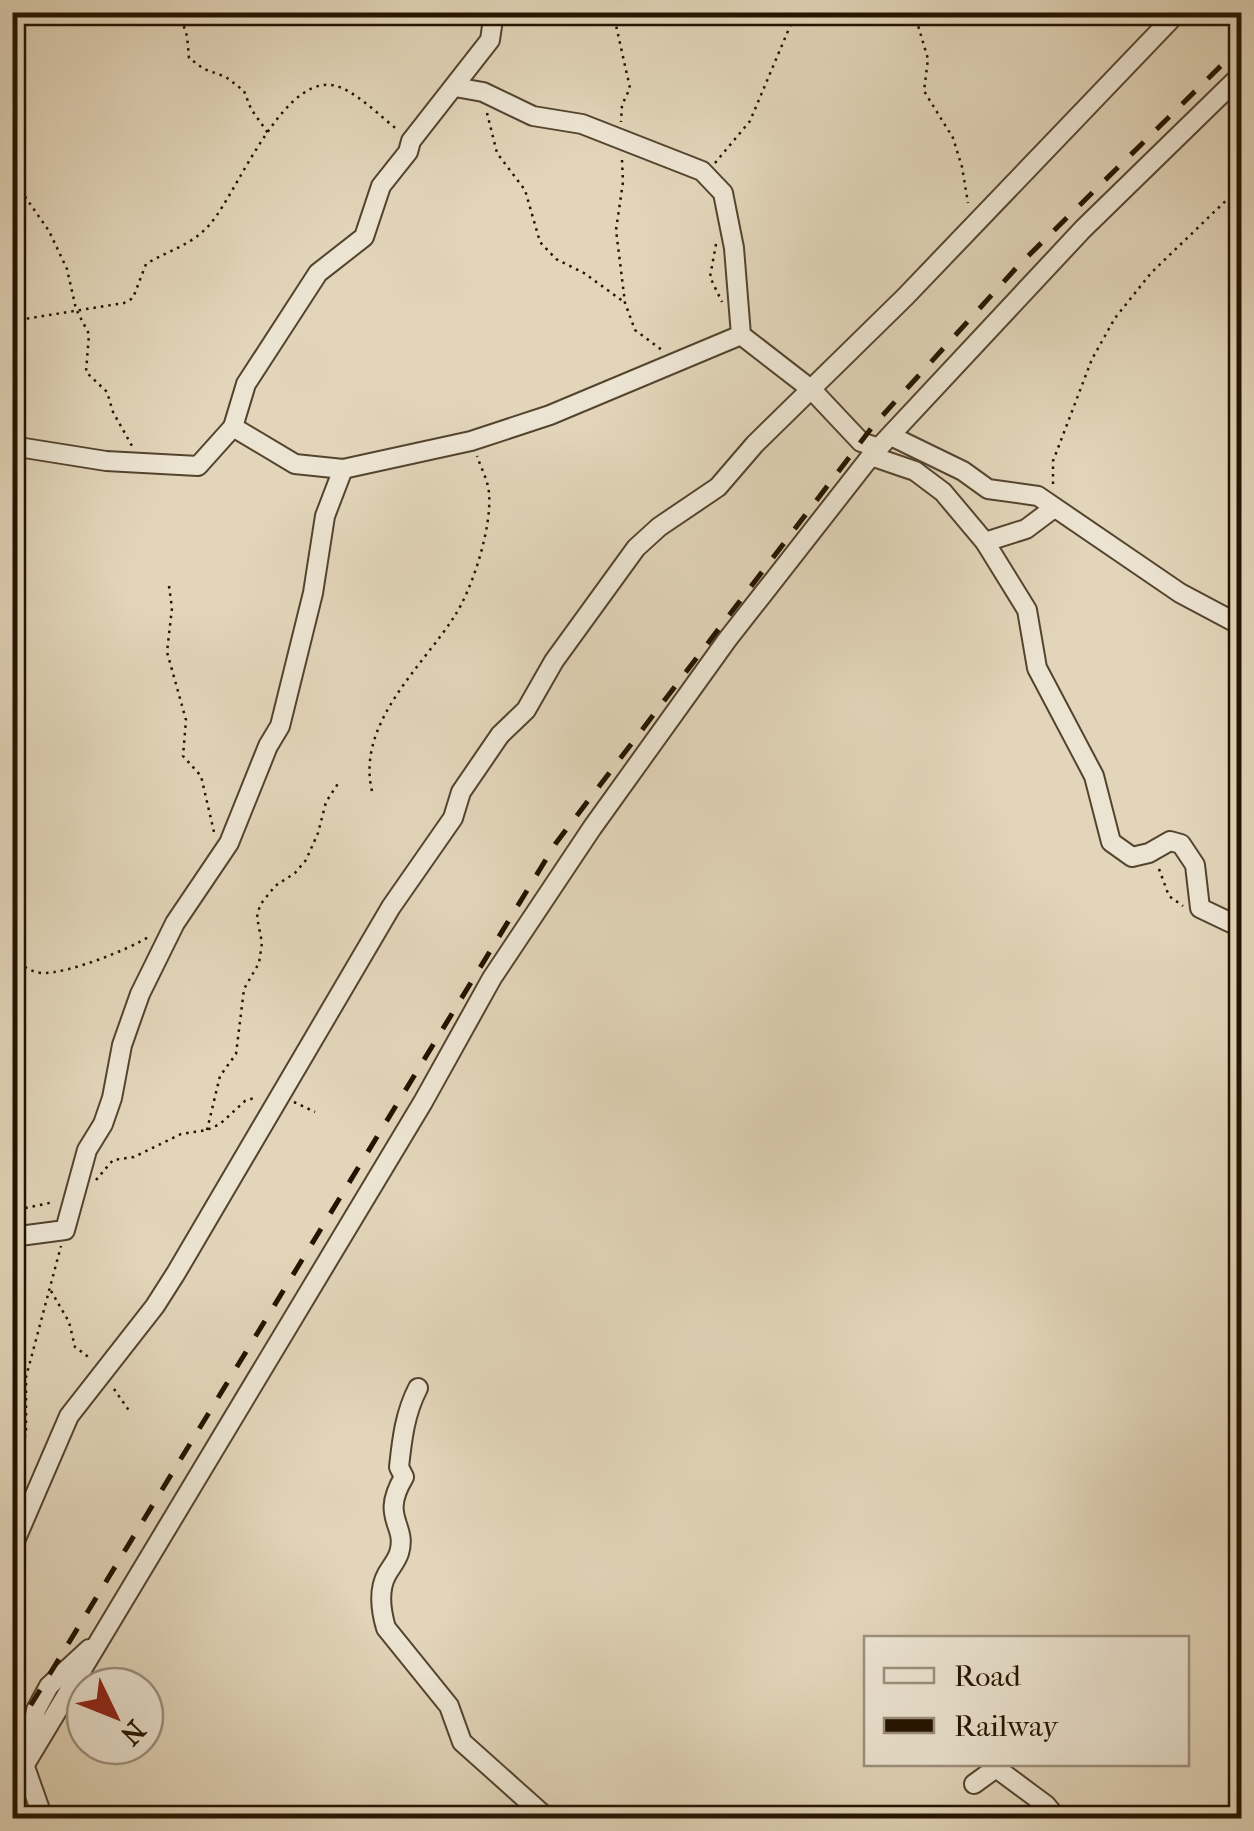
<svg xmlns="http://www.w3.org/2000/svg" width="1254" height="1831" viewBox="0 0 1254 1831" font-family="'IM FELL French Canon',serif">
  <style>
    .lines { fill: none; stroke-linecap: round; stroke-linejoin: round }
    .minor-casing { stroke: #54442e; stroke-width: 22 }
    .path { stroke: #241300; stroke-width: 2.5; stroke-dasharray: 2.5 5; stroke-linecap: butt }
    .minor { stroke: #ece4d2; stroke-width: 18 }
    .rail { stroke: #241300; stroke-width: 5; stroke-dasharray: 18 18; stroke-linecap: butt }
  </style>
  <rect width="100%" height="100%" fill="#e2d5b9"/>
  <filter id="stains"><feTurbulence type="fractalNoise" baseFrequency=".002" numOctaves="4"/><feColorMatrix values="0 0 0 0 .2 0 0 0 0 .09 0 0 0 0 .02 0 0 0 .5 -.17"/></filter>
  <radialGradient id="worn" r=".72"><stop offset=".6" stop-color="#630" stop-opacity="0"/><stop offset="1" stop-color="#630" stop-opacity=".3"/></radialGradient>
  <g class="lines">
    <defs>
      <g id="minor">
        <polyline points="455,87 483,92 533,116 582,124 702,171 723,193 734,248 741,335 812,390 861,442 879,448"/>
        <polyline points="233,427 246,384 318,273 364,237 381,186 408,152 411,141 490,40 494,12"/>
        <polyline points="891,436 963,471 988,489 1038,496 1180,593 1242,626"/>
        <polyline points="12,446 106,461 198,466 233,427 295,464 343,469 471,441 550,415 741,335"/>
        <polyline points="871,456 915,471 943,492 985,542 1027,610 1037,668 1094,776 1111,842 1132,857 1149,853 1170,841 1181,844 1195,865 1200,908 1242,928"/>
        <polyline points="985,542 1026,529 1054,508"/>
        <polyline points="12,1237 65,1230 87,1150 103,1124 112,1098 122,1045 140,994 175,923 229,843 268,746 280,726 313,593 325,516 343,469"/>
        <path d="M418,1388C405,1413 402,1439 399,1467L404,1477C379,1519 408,1524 399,1553C397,1560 391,1567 387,1574C378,1590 381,1611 386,1628L449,1706L462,1742L547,1818"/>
        <polyline points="12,1548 69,1416 155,1306 176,1273 391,907 453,818 461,792 500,735 526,710 554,661 636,548 659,527 718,487 755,444 905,297 1178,12"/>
        <polyline points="974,1784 996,1768 1046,1805 1057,1818"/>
        <polyline points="12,1786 423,1102 492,978 592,828 727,640 871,456 1083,229 1242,74"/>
        <polyline points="43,1818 25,1767 36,1710 49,1686 89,1649"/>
      </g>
    </defs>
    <use href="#minor" class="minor-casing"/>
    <g class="path">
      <polyline points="179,12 187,36 189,58 204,69 226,77 244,91 251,109 268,133"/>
      <polyline points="613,12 630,88 622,105 621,122"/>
      <polyline points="914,12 928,59 924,91 953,138 962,167 968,203"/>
      <polyline points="12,49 12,57"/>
      <polyline points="487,113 497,153 525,190 540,242 556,259 584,273 624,302"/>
      <polyline points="622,160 623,182 616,230 625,303 635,330 662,350"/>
      <polyline points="715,163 750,121 796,12"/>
      <polyline points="12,178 49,231 67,269 76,309 89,334 86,372 107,392 113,412 132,446"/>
      <polyline points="716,244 710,277 722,302"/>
      <path d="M12,321L124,303L133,298L146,264C169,250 193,245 211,223C239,190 287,63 342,88C362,97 381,117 398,130"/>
      <polyline points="1053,484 1053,461 1092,359 1115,318 1151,273 1242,185"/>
      <polyline points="169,586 172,608 167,652 186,720 183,756 201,776 214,832"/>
      <path d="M372,791C356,724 421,668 454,617C473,588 492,527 489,493C488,480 481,468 477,456"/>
      <polyline points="1159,869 1169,896 1183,906"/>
      <path d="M12,959C22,965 30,972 42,973C67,974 128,950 150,936"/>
      <polyline points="294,1102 315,1112"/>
      <polyline points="207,1130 220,1076 236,1054 244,989 259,963 262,943 257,917 260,905 275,886 295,873 306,860 318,833 326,802 339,782"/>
      <polyline points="96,1180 113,1160 134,1157 181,1134 207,1130 220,1124 245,1101 257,1097"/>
      <polyline points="12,1201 25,1208 54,1202"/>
      <polyline points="51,1291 69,1322 75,1347 91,1359"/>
      <polyline points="114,1389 130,1412"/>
      <polyline points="15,1497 26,1431 26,1377 61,1246"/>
      <path d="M12,1652C36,1616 7,1604 21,1564"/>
    </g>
    <use href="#minor" class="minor"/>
    <polyline class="rail" points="12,1736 556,843 873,426 1018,266 1242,45"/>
  </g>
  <rect width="1254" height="1831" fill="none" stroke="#e2d5b9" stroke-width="50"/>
  <rect x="15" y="15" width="1224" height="1801" fill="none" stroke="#241300" stroke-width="5"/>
  <rect x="25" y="25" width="1204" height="1781" fill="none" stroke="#241300" stroke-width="2.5"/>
  <rect x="864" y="1636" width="325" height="130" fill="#ece4d2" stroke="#9c907e" stroke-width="2.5"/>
  <rect x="884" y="1668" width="50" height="15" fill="#ece4d2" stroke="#9c907e" stroke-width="2.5"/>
  <text x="954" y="1686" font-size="30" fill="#241300">Road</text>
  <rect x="884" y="1718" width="50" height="15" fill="#241300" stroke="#9c907e" stroke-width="2.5"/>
  <text x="954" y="1736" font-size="30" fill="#241300">Railway</text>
  <g transform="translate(115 1716) rotate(133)"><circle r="48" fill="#ece4d2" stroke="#9c907e" stroke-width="2.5"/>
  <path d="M0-8L18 38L0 25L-18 38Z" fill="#8f2418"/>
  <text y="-15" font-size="28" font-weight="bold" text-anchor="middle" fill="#241300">N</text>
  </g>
  <rect width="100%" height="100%" filter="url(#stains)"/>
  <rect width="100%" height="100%" fill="url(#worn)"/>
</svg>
